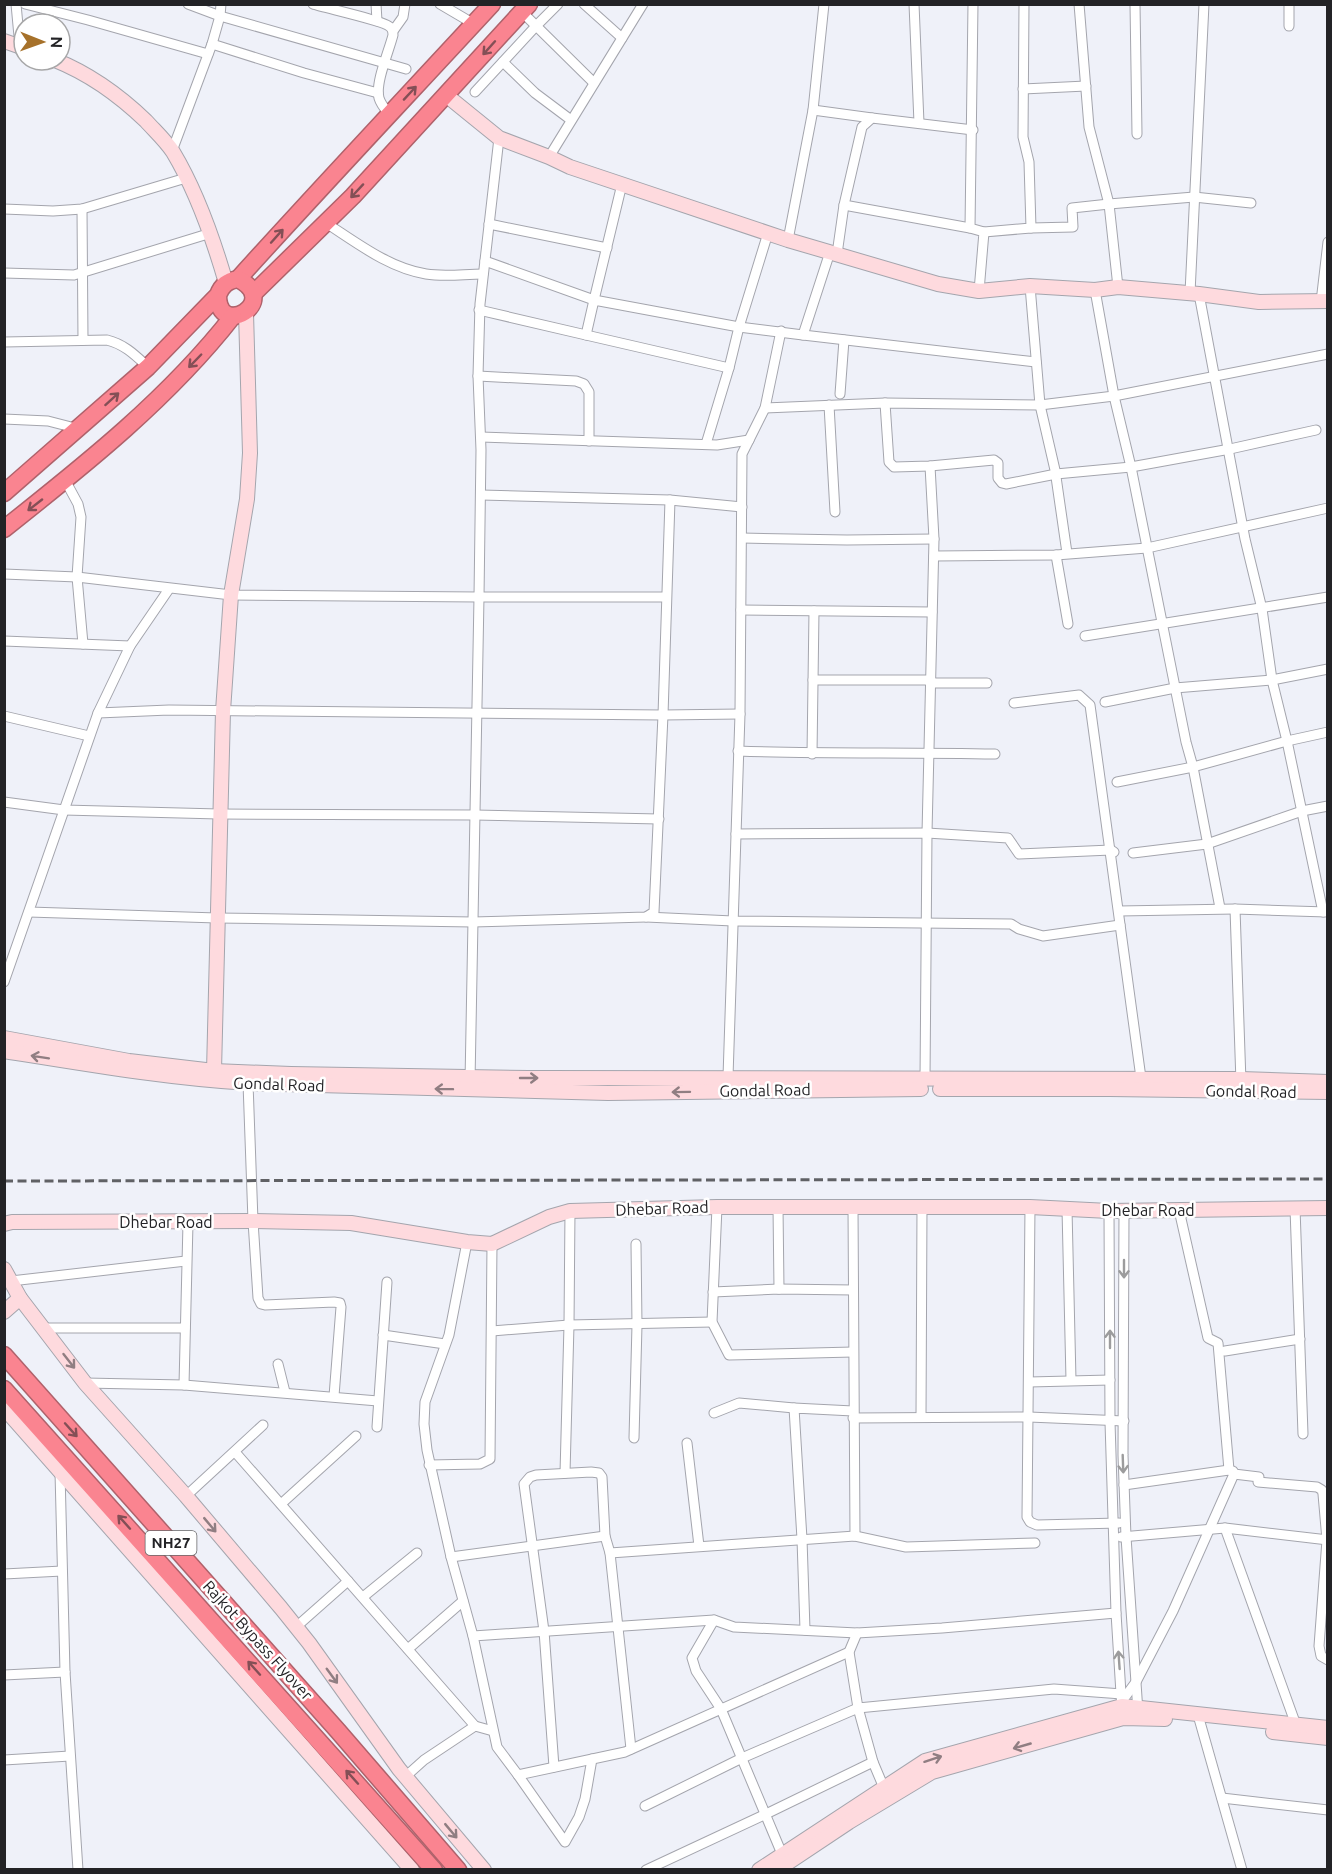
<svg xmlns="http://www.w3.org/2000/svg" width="1332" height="1874" viewBox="0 0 1332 1874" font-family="Ubuntu,sans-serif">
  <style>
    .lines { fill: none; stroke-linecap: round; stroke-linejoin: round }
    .street-casing { stroke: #a4a5ad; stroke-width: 11 }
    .secondary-casing { stroke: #a4a5ad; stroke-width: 16 }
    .highway-casing { stroke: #af626b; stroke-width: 19 }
    .street { stroke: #fff; stroke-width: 9 }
    .secondary { stroke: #fedade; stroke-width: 14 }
    .highway { stroke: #fa8490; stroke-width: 16 }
    .rail { stroke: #606165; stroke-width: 3; stroke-dasharray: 9 4.5; stroke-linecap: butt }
    .oneway { stroke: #844f56 }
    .oneway2 { stroke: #907e82 }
    .oneway3 { stroke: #9c9c9d }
    .labels { text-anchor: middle; stroke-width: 5; stroke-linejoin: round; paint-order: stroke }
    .shield { fill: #fff; stroke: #656567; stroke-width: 1.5 }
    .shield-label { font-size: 15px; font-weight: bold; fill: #232326 }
    .street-label { font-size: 16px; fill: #232326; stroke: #fff }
  </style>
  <rect width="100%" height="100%" fill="#eff1f9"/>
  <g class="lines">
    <defs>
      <g id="street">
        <polyline points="16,4 20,47"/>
        <polyline points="25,4 88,20 208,54"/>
        <polyline points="188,4 220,16 406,69"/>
        <path d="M313,4C325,8 385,21 390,27C393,29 393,32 393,35C389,51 375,83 379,98C381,105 386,110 390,115"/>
        <polyline points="376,4 377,21"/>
        <polyline points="440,4 474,24"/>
        <polyline points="584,4 622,38"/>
        <polyline points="914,4 919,123"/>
        <polyline points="973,4 970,228 984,232 979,291"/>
        <polyline points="1079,4 1089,127 1109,204 1118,287"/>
        <polyline points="1135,4 1137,134"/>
        <polyline points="522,12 594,83"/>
        <polyline points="1289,26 1289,4"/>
        <polyline points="393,31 403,17 405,4"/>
        <polyline points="212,44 304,73 378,93"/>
        <polyline points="503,62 535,93 571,120"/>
        <polyline points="1023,89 1086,86"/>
        <polyline points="475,92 536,26 558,4"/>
        <polyline points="813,110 872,118"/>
        <polyline points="172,151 212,44 220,16 221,4"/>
        <polyline points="549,157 643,4"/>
        <polyline points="844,205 970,228"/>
        <polyline points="4,209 53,211 82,209 186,178"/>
        <polyline points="82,209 83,340"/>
        <path d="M326,223C357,243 389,268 426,274C445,277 464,274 483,274"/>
        <polyline points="489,224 607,248"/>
        <polyline points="1031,228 1073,227 1072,208 1109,204 1194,197 1251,203"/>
        <polyline points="984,232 1031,228 1029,162 1023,137 1024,4"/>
        <polyline points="788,240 813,110 824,4"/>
        <polyline points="837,254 844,205 862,127 872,118 973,130"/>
        <polyline points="485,261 594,300 622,184"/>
        <polyline points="4,273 74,275 211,233"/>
        <polyline points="1030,286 1040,405 1055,470 1067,553"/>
        <polyline points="1095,290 1114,396 1131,467 1186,742 1193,767 1220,908"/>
        <polyline points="1190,293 1204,4"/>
        <polyline points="1199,294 1245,539 1262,609 1272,680 1287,741 1323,912"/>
        <polyline points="1321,302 1328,242"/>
        <polyline points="479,310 586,335 594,300 739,327 803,335 830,252"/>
        <polyline points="586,335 729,368"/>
        <polyline points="803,335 1036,362"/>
        <path d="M4,342L107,340C124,344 135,355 148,367"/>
        <polyline points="478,376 576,381 584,384 589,392 589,441"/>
        <polyline points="840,394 844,340"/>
        <polyline points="885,403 889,462 894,467 930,466 994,460 998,463 998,478 1002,483 1006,484 1056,474 1131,467 1230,449 1316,430"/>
        <polyline points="829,405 835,512"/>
        <polyline points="765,408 885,403 1040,405 1114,396 1328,354"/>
        <polyline points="4,419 48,421 79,429"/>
        <polyline points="481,437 717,445 749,440"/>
        <polyline points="706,444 729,368 739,327 768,233"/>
        <polyline points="65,480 78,504 81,517 77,577 83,644"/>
        <polyline points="481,495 670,500 742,507"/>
        <polyline points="742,538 847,540 934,539"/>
        <polyline points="1056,555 1068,624"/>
        <polyline points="934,556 1056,555 1147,548 1328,508"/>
        <polyline points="4,574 77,577 231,595 479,597 666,597"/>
        <polyline points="741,610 932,612"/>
        <polyline points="1085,636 1328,597"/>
        <polyline points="4,641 130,646"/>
        <polyline points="813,680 931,680"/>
        <polyline points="930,683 987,683"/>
        <polyline points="1105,702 1175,688 1272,680 1328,669"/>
        <polyline points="1014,703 1079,695 1090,705 1141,1078"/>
        <polyline points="98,713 169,710 663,715 740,714"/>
        <polyline points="4,716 89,736"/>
        <path d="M738,751C824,754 909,752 995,754"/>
        <polyline points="812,754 814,611"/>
        <polyline points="1117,782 1193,767 1287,741 1328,732"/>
        <polyline points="4,802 64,810 219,814 475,815 659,819"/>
        <polyline points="736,834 927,833 1008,838 1019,854 1111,850 1114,852"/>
        <polyline points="1133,853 1207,844 1302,811 1328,806"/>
        <polyline points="1119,911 1235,909"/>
        <polyline points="29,912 217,918 473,922 646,917 654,912 663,715 670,500"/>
        <polyline points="646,917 733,921 1011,924 1019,929 1043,936 1120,925"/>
        <polyline points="4,982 98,713 130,646 169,589"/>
        <polyline points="728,1077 740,714 742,454 765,408 781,331"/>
        <polyline points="925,1079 927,833 934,539 930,466"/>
        <polyline points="470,1082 479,597 481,450 478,376 480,304 499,138"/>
        <polyline points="1241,1082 1235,909 1327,912"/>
        <polyline points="248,1083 253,1221 258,1298 261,1304 265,1305 334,1302 340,1303 341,1307 334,1396"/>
        <polyline points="717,1207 712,1322 729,1355 853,1352"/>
        <polyline points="778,1207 779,1289"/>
        <polyline points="853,1207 855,1536"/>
        <polyline points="1030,1207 1027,1517 1030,1522 1037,1525 1119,1523"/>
        <polyline points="1295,1208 1303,1434"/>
        <polyline points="1067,1209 1071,1380"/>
        <polyline points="1179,1210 1208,1338 1218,1343 1229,1470"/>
        <polyline points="1109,1211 1110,1422 1116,1613 1122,1710"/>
        <polyline points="1124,1211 1123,1455 1126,1537 1138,1712"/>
        <polyline points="467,1242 449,1335 425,1402 424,1424 427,1450 451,1557 473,1636 497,1747 518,1775 565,1842 579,1817 585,1799 592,1759"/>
        <polyline points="11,1281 186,1261"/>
        <polyline points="713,1292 779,1289 853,1290"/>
        <polyline points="43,1328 185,1328"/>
        <polyline points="492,1331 569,1325 712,1322"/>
        <polyline points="383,1335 445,1344"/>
        <polyline points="1225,1351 1300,1339"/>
        <polyline points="278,1364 285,1392"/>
        <polyline points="1029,1382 1110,1380"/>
        <polyline points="85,1383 184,1385 378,1401"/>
        <polyline points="184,1385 188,1223"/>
        <polyline points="714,1413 739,1403 794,1408"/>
        <polyline points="921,1417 922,1207"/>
        <polyline points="853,1418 1029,1417 1124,1421"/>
        <polyline points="377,1427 387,1282"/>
        <polyline points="634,1438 637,1325 636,1244"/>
        <polyline points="687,1443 699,1546"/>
        <polyline points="235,1452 475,1726 493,1731"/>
        <polyline points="429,1465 480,1464 490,1459 492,1244"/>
        <polyline points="60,1472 65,1672 78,1870"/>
        <polyline points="565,1473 569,1325 570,1211"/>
        <polyline points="1234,1474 1259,1477"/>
        <polyline points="1258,1482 1317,1487 1322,1490 1323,1494 1327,1540 1319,1646 1321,1656 1328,1660"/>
        <polyline points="186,1496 263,1425"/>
        <polyline points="281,1504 356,1436"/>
        <polyline points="1225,1528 1296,1725"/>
        <polyline points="1121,1537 1225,1528 1328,1540"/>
        <polyline points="610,1553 855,1536 906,1547 1035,1543"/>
        <polyline points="451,1557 605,1536"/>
        <polyline points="4,1574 62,1571"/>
        <polyline points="363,1597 417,1553"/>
        <polyline points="714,1620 692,1658 696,1671 721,1709 782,1854"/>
        <polyline points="296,1627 348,1581"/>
        <polyline points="805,1630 802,1539 794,1408 853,1411"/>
        <polyline points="857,1633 849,1652 858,1708 873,1762 884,1788"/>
        <polyline points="473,1636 714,1620 734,1627 857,1633 942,1628 1116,1613"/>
        <polyline points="408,1649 463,1601"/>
        <polyline points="4,1675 65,1672"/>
        <polyline points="1122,1701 1136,1682 1173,1611 1234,1474 1233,1471 1229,1470 1124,1485"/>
        <polyline points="1198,1715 1242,1870"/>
        <polyline points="4,1760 70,1756"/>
        <polyline points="554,1767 544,1631 524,1484 530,1477 536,1475 591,1472 599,1473 602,1477 605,1536 610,1553 631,1749"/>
        <polyline points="518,1775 625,1752 849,1652"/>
        <polyline points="405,1777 424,1760 475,1726"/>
        <polyline points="1222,1798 1328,1810"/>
        <polyline points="645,1806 742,1758 858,1708 1054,1689 1122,1694"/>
        <polyline points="646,1870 766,1814 873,1762"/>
      </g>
      <g id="secondary">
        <polyline points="4,41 24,48"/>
        <path d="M55,60C90,74 119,95 146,121C155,131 166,141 173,152C197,192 213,238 226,283"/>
        <polyline points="446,95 499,138 549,157 570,167 788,240 938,284 979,291 1030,286 1095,290 1118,287 1199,294 1259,302 1328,301"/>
        <polyline points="4,1038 129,1061 214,1071 291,1074 528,1078 1241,1079 1328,1082"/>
        <path d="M4,1051C86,1064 166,1078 248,1083L608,1093L921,1089"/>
        <polyline points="214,1071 223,711 231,595 247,499 250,453 246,313"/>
        <polyline points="940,1089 1110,1089 1328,1092"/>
        <polyline points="4,1224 12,1222 253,1221 351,1223 467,1242 492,1244 549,1217 570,1211 717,1207 1030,1207 1109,1211 1328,1208"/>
        <polyline points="4,1269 20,1298 85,1383 186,1496 281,1608 309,1643 399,1769 484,1870"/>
        <polyline points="4,1312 20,1298"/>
        <polyline points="4,1408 412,1870"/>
        <polyline points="1273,1732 1328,1738"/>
        <polyline points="759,1870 925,1761 1122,1706 1328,1728"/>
        <polyline points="777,1870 849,1822 932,1772 1123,1718 1165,1719"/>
      </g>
      <g id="highway">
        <path d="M238,279C321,187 407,96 492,4"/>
        <polyline points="253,294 353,196 529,4"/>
        <path d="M4,493L148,367L218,295C222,285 227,281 238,279C282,301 218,340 218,295"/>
        <path d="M4,529C86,464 169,398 233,316"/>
        <polyline points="4,1355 338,1731 458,1870"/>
        <polyline points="4,1389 434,1870"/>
      </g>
    </defs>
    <use href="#street" class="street-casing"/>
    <use href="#secondary" class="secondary-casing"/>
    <use href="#highway" class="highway-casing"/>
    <use href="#street" class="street"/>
    <use href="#secondary" class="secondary"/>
    <use href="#highway" class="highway"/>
    <polyline class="rail" points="4,1181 1328,1179"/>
  </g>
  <defs><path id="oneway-shaft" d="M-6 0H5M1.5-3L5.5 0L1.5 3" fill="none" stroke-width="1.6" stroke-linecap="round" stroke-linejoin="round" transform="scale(1.5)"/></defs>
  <g class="oneway">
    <use href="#oneway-shaft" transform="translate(489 48) rotate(132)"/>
    <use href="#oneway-shaft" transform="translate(410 93) rotate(-47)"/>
    <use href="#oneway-shaft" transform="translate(357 191) rotate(133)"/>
    <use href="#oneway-shaft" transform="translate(277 236) rotate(-48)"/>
    <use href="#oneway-shaft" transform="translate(195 361) rotate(134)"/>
    <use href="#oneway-shaft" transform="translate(112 399) rotate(-42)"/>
    <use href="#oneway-shaft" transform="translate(35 505) rotate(142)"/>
    <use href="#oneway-shaft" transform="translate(71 1430) rotate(48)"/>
    <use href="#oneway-shaft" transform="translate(124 1522) rotate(-132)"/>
    <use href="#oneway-shaft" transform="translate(254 1668) rotate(-132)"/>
    <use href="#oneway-shaft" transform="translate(352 1777) rotate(-132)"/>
  </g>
  <g class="oneway2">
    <use href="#oneway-shaft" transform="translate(40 1057) rotate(-171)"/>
    <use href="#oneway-shaft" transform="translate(529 1078)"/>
    <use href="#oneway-shaft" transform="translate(444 1089) rotate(-179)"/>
    <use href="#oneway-shaft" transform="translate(681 1092) rotate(179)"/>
    <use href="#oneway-shaft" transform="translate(69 1361) rotate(52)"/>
    <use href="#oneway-shaft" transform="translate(210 1525) rotate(50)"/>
    <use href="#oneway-shaft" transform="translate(332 1676) rotate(54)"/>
    <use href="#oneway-shaft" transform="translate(1022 1746) rotate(164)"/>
    <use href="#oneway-shaft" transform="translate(933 1759) rotate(-18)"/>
    <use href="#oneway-shaft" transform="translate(451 1831) rotate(50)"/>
  </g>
  <g class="oneway3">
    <use href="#oneway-shaft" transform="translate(1124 1269) rotate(90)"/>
    <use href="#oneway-shaft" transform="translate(1110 1339) rotate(-90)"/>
    <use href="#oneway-shaft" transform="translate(1123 1464) rotate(88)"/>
    <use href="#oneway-shaft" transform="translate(1119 1660) rotate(-94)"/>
  </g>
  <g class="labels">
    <rect class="shield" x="145.5" y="1531" width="51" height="24" rx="4.5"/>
    <g class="shield-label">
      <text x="171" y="1548">NH27</text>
    </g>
    <g class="street-label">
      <text transform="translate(279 1084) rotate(2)" y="6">Gondal Road</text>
      <text transform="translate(765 1090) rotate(-1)" y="6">Gondal Road</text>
      <text transform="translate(1251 1091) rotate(1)" y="6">Gondal Road</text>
      <text transform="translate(662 1208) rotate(-2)" y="6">Dhebar Road</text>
      <text x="1148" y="1216">Dhebar Road</text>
      <text x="166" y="1228">Dhebar Road</text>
      <text transform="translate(258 1640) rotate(48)" y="6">Rajkot Bypass Flyover</text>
    </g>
  </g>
  <rect width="1332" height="1874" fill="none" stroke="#232326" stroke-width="12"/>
  <g transform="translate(42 42) rotate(91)"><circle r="28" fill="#ffffff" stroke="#a7a7a8" stroke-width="1.5"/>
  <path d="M0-4.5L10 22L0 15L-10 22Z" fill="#a6712a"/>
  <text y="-9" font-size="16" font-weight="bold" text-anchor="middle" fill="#232326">N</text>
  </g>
</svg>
